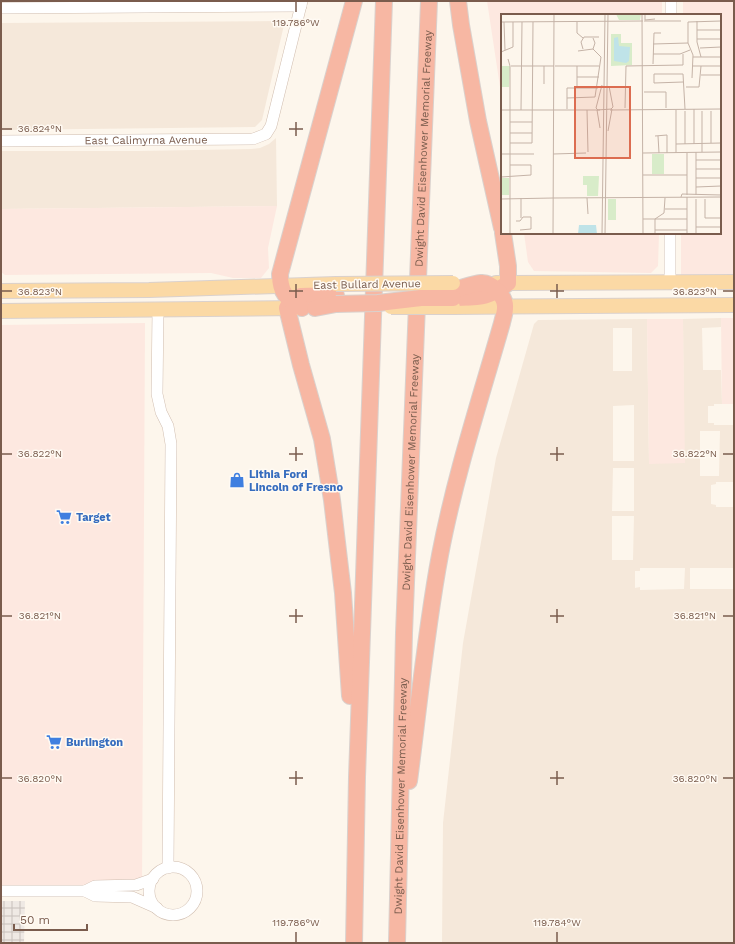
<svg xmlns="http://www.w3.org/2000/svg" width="735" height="944" viewBox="0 0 735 944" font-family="'Work Sans',sans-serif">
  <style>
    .residential { fill: #f5e8da; fill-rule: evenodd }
    .commercial { fill: #fde8e0 }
    .industrial { fill: url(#industrial-grid) }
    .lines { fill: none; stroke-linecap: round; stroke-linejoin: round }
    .minor-casing { stroke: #d1beb0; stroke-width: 12 }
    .major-casing { stroke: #dad1cd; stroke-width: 16 }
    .highway-casing { stroke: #dad1cd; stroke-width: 18 }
    .minor { stroke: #fff; stroke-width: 11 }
    .major { stroke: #fbd9a5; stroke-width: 14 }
    .highway { stroke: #f7b7a3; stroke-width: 16 }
    .major-bridge-casing { stroke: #dad1cd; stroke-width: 16; stroke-linecap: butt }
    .highway-bridge-casing { stroke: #dad1cd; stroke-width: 18; stroke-linecap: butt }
    .major-bridge { stroke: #fbd9a5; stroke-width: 14 }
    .highway-bridge { stroke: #f7b7a3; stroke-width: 16 }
    .ticks { fill: none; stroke: #7a5c4d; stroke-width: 1.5 }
    .labels { text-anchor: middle; stroke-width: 3; stroke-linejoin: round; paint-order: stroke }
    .street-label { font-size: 11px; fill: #7a5c4d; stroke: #fffaf3 }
    .shop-label { font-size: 11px; font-weight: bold; fill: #366cbe; stroke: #fffaf3; text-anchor: start }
    .inset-road { fill: none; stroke: #c5b3a7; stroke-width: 1 }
    .view { fill: #dc6d51; fill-opacity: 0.15; stroke: #dc6d51; stroke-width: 2 }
    .inset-edge { fill: none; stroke: #7a5c4d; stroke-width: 2 }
    .ticks-label { font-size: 10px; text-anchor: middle; fill: #7a5c4d; stroke: #fffaf3; stroke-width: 3; stroke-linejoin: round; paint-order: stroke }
  </style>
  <defs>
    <pattern id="industrial-grid" width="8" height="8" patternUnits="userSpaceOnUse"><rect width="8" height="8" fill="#efe9e4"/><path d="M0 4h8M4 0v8" fill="none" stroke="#c7c0bb"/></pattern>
  </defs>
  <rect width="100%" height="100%" fill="#fdf6ec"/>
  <g class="residential">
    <polygon points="281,21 284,25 262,120 255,127 1,130 1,23"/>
    <polygon points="276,138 277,206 1,209 1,151 138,151 251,149 260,148 269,144"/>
    <path d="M721,318V327L702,328L703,370H721L722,404H714V406H708V423H714V425H734V482H716V484L711,485V504L716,505V507H734V943H442L443,823L463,643L496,458L534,324L538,320L647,319L649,463H684L683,319ZM613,328H632V371H613ZM634,405V461H613V406ZM700,431H720L719,476H700ZM613,468H634V511H612ZM612,516H634L633,560H612ZM640,568H685L684,589L640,590V587L635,588V571H640ZM690,568H734V589H690Z"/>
  </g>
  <g class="commercial">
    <polygon points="487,1 662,1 662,15 502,15 502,100"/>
    <polygon points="683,1 734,1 734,274 681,275 681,233 720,233 720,15 683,15"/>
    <polygon points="277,206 268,248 269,268 261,278 233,278 211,273 5,275 1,272 1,209"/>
    <polygon points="524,233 659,233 658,266 651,273 534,271 528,262"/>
    <polygon points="721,318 734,318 734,404 722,404"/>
    <polygon points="647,319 683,319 685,463 649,464"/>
    <polygon points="145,323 142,886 1,887 1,325"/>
  </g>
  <polygon class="industrial" points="1,901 25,901 24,943 1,943"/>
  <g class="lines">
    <defs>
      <g id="minor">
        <polyline points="1,8 301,6"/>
        <polyline points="671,15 671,1"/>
        <path id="s1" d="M1,141L253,139L266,134L271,126L302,1"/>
        <polyline points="670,283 670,233"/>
        <polyline points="158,310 157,394 161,412 168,426 171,444 168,868"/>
        <circle cx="173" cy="891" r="24"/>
        <polyline points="1,891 85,891 95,896 132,897 157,908"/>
        <polyline points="85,891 95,886 136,885 153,879"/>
      </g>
      <g id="major">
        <polyline points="496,283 734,282"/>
        <polyline points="1,291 149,290 336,284"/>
        <polyline points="453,307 734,305"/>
        <polyline points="1,311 298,308"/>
      </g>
      <g id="highway">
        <polyline points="458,1 461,25 478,121 502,228"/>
        <polyline points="336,295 301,296 291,301 287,308 301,365 322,439 332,500 343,593 350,696"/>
        <path d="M453,298C479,297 487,299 508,283V266L503,233"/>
        <path d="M302,308C286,298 280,293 280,274L354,1"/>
        <polyline points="315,308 336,304"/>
        <path d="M409,781C419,705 426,629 440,555C455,476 480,400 502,323C503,318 505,313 505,308C506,297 492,282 481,283C472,284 462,288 453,290"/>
        <polyline points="354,943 357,777 384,1"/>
        <path id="s2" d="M397,943L404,633L429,1"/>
      </g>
    </defs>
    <use href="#minor" class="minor-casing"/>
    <use href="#major" class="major-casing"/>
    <use href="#highway" class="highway-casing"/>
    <use href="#minor" class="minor"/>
    <use href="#major" class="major"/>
    <use href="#highway" class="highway"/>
    <defs>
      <g id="major-bridge">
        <polyline points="336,284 453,283"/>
        <polyline points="391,307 453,307"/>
      </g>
      <polyline id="highway-bridge" points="336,304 378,303 421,298 453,298"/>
    </defs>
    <use href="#major-bridge" class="major-bridge-casing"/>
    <use href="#highway-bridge" class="highway-bridge-casing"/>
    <use href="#major-bridge" class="major-bridge"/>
    <use href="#highway-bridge" class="highway-bridge"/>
  </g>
  <path class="ticks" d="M296,2V12M296,122V136M2,129H12M289,129H303M296,284V298M557,284V298M2,291H12M289,291H303M550,291H564M723,291H733M296,447V461M557,447V461M2,454H12M289,454H303M550,454H564M723,454H733M296,609V623M557,609V623M2,616H12M289,616H303M550,616H564M723,616H733M296,771V785M557,771V785M2,778H12M289,778H303M550,778H564M723,778H733M296,932V942M557,932V942"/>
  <defs>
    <symbol id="shop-bare" viewBox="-9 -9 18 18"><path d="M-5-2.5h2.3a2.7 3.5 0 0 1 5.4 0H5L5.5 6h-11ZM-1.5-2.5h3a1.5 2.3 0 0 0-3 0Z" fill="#3f7fe0" stroke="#fffaf3" stroke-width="2.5" paint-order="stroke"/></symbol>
    <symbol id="supermarket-bare" viewBox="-9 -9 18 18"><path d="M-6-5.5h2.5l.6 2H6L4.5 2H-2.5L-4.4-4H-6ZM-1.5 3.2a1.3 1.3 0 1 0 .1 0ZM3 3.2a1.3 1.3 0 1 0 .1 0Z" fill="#3f7fe0" stroke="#fffaf3" stroke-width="2.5" paint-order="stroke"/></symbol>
  </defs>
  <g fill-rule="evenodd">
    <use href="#shop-bare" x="226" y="469" width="22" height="22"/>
    <use href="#supermarket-bare" x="53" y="506" width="22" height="22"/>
    <use href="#supermarket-bare" x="43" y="731" width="22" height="22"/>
  </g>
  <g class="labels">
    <g class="street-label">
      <text dy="4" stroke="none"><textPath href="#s1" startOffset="145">East Calimyrna Avenue</textPath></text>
      <text dy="4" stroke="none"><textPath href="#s2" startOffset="795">Dwight David Eisenhower Memorial Freeway</textPath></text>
      <text transform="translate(367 284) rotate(-1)" y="4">East Bullard Avenue</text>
      <text dy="4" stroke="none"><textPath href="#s2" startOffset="471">Dwight David Eisenhower Memorial Freeway</textPath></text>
      <text dy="4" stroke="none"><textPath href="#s2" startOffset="147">Dwight David Eisenhower Memorial Freeway</textPath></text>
    </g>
    <g class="shop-label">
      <text x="249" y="478">Lithia Ford<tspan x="249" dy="13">Lincoln of Fresno</tspan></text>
      <text x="76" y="521">Target</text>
      <text x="66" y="746">Burlington</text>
    </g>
  </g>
  <g transform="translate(501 14)">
    <rect width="220" height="220" fill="#fdf6ec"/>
    <path d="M115,0H140L139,6H118ZM110,20H120V29H131V51L110,52ZM82,162H98L97,182H86V171H82ZM107,185H115V206H107Z" fill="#d8ecc9"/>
    <path d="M0,52H9L8,73H0ZM151,140H163V160H151ZM0,164H8V181H0Z" fill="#d8ecc9"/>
    <path d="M117,23L118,32L129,33L128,47L125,49L113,47V24ZM78,211H95L96,220H77Z" fill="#bfe3e8"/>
    <path class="inset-road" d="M141,0L142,220M144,0V6L154,5M143,7H180M196,7V28L200,43M0,8L142,7M3,8L4,36M76,8V19L82,24M196,16H220M196,25H220M152,30L187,29M199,34L220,33M82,35L80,28L83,23H98M77,37L92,35L94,29L92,24M0,38L12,33V8M152,40H179L189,36M192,43H220M7,45L9,52V220M152,50L153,19H160M10,52H53M54,52H98M192,52H220M200,61H220M76,63H98M191,64L192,41L187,29V8L220,7M182,68L153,69V60H182L184,95M43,70V52M108,72L112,93L110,95M185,73H198L200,52M76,74V52M143,78H165V94M66,84L94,83L100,43L92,35M124,94L125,52L182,51V40M66,95V74H97M193,95V130M0,96H99M20,96L21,8M86,96L87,138M97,96L95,94L101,71M109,96L220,95M184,97V130M9,108H31M99,114L96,96L111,95L107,117M9,119H31M154,122L166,121V139M157,122L158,139M0,123V140M9,129H31L32,8M210,129V97M175,130L220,129M195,138V181M201,138V97M142,139L220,138M175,139V96M0,140H33M52,140L85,139M195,146H220M195,155H220M142,161H186M0,163L30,161V151H9M195,164H220M195,173L220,172M186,181V139M180,183L181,180L220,181M52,184L220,183M86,184L87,200M0,185L52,184M204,185V204H220M164,195H186M20,204V184M142,205H186M15,207H19L22,203H30V215L19,216M195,213H220M154,216H186M52,220L53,0M101,220L104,0M104,220L107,0M154,220V205L163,199L164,184M186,220V183M195,220V185M220,220V204"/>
    <path class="view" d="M74,73H129V144H74Z"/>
    <rect width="220" height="220" class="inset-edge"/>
  </g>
  <g class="ticks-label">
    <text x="296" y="26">119.786°W</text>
    <text x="40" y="132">36.824°N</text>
    <text x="40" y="295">36.823°N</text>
    <text x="695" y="295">36.823°N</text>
    <text x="40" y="457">36.822°N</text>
    <text x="695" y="457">36.822°N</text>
    <text x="40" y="619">36.821°N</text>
    <text x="695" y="619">36.821°N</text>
    <text x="40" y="782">36.820°N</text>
    <text x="695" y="782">36.820°N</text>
    <text x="296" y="926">119.786°W</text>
    <text x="557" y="926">119.784°W</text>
  </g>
  <rect width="735" height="944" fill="none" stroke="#7a5c4d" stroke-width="4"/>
  <path d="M14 924v6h73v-6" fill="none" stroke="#7a5c4d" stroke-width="2"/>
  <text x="20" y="924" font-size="12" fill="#7a5c4d" stroke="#fffaf3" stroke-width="3" paint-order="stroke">50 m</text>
</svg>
